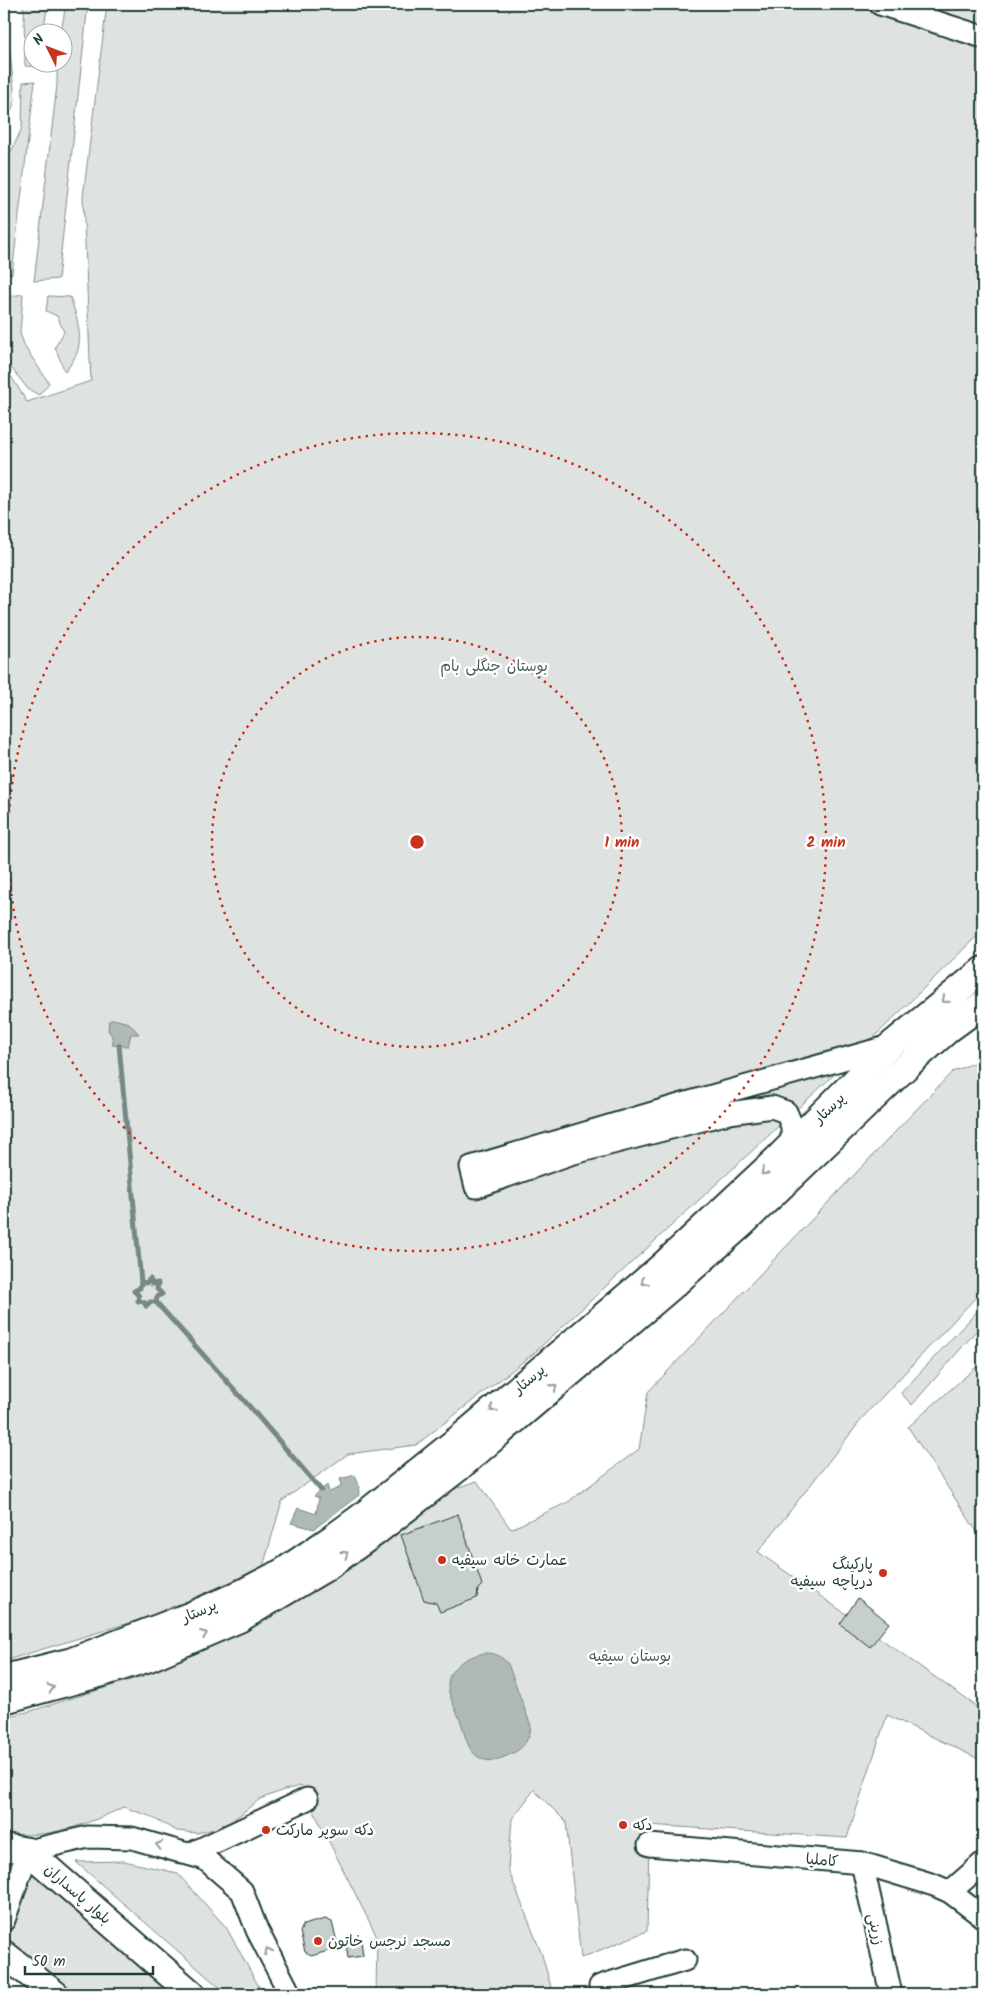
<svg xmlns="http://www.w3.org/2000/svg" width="987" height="1998" viewBox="0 0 987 1998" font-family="Kalam,'Playpen Sans Arabic',sans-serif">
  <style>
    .green { fill: #dee3e2; stroke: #7e908b }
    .water { fill: #afbab7; stroke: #758883 }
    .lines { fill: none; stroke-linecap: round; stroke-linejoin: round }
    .stream { stroke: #758883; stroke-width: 5 }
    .building { fill: #c7cfcc; stroke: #1f3d34 }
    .minor-casing { stroke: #1f3d34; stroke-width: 25 }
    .major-casing { stroke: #1f3d34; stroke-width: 30 }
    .minor { stroke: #fff; stroke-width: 21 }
    .major { stroke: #fff; stroke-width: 26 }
    .oneway { stroke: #8f9e9a }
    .ring { fill: none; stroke: #c8321e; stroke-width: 2.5; stroke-dasharray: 2.5 5 }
    .poi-dot { fill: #c8321e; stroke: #fff; stroke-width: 2 }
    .labels { text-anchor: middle; stroke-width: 5; stroke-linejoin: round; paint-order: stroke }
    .park-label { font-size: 15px; fill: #455e57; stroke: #fff }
    .street-label { font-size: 15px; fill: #1f3d34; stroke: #fff }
    .poi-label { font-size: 15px; fill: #1f3d34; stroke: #fff; text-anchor: start }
    .centre { fill: #c8321e; stroke: #fff; stroke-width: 2.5 }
    .ring-label { font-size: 15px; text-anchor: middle; font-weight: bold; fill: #c8321e; stroke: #fff; stroke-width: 5; stroke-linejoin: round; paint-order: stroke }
  </style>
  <rect width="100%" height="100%" fill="#fff"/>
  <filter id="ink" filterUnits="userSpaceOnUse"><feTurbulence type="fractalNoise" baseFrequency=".02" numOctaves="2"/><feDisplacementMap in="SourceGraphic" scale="10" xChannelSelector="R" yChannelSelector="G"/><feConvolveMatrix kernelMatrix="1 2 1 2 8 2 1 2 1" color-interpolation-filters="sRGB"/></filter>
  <g filter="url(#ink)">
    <g class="green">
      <polygon points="4,4 5,4 15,100 4,131"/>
      <polygon points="20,4 48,4 43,32 32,32 32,62 42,63 42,67 25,66 24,9"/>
      <polygon points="66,4 88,4 58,279 34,281 57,85 57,63 62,62 61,32"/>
      <polygon points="107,4 983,4 983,930 864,1047 533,1354 416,1445 348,1454 282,1501 263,1567 158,1614 4,1661 4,365 27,402 91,381 83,197"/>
      <polygon points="35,81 12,274 4,273 4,167 22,128 23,82"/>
      <polygon points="23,294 20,333 25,347 49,383 39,395 28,389 4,359 4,301 12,296"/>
      <path d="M48,296L70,297C76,314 84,338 76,355C73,361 69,367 65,372L55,347L64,332L57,316L46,311Z"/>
      <path d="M983,1059V1292L977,1296L865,1415L758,1552L983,1711V1761L887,1715L847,1838L648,1825L649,1845L647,1931L581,1958L566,1822L534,1790L512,1819L508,1869L542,1955L553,1994H376L377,1937L301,1786L284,1790L260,1799L232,1821L215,1829L197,1833L177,1831L149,1816L124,1807C86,1825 46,1840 4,1833V1717L31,1711L143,1676L240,1632L335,1578L388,1541L454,1489L477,1481L511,1529L568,1502L639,1449L648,1392L952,1072Z"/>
      <polygon points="983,1305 983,1323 912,1405 901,1393"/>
      <polygon points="983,1361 983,1541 908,1427"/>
      <polygon points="124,1861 177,1873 226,1927 263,1994 227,1994 76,1862"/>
      <polygon points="34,1864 180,1994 70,1994 5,1942"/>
    </g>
    <g class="water">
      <polygon points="113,1019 129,1023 139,1034 131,1034 128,1046 113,1045 112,1036 108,1030 109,1021"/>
      <polygon points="355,1475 359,1485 359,1495 314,1529 291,1523 298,1508 316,1514 319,1498 314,1496 327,1485 329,1492 341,1487 340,1479"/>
      <path d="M485,1653C496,1653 501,1656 508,1664L531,1726C530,1738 524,1748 513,1753C503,1758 490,1764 480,1758C467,1751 465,1735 461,1722C457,1712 448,1695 448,1686C448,1665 469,1656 485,1653Z"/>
    </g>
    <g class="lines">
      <g class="stream">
        <polyline points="119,1045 141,1282"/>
        <polyline points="156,1302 150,1302 146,1306 144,1302 138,1301 139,1296 134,1291 140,1288 141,1282 146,1283 150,1279 152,1284 158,1283 157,1289 162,1294 157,1297 156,1302 249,1406 321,1490"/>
      </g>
    </g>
    <g class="building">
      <polygon points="458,1514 482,1585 478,1589 477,1598 440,1612 436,1603 424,1600 401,1535"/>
      <polygon points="858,1598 889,1623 870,1647 840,1624"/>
      <polygon points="325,1919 332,1922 337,1942 335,1949 311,1956 305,1952 300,1932 303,1925"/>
      <polygon points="361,1940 363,1956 348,1958 346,1942"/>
    </g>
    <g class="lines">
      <defs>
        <g id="minor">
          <polyline points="880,4 983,37"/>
          <polyline points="792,1144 792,1126 786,1112 772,1107 729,1113 570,1154 476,1187 471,1167 683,1104 890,1046"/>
          <polyline points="649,1845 862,1863 934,1885 950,1892 983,1917"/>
          <polyline points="190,1854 307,1799"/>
          <polyline points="862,1863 891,1994"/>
          <polyline points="950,1892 983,1863"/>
          <polyline points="4,1920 28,1851 88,1837 132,1838 205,1859 242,1891 257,1930 290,1994"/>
          <polyline points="601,1994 600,1986 685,1960"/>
        </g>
        <g id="major">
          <polyline points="4,1678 72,1661 192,1615 240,1594 284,1571 331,1539 365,1514 466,1433 660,1268 777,1159 890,1046 983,970"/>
          <polyline points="4,1700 99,1674 149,1658 239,1619 327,1567 376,1532 457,1469 670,1288 742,1224 910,1063 950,1028 983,1004"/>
          <polyline points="4,1847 28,1851 192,1994"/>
          <polyline points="4,1954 55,1994"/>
        </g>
      </defs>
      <use href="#minor" class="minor-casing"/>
      <use href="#major" class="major-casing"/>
      <use href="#minor" class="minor"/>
      <use href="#major" class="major"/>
    </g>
    <defs><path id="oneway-chevron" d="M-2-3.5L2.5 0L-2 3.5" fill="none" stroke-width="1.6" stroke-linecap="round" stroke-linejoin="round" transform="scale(1.25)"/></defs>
    <g class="oneway">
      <use href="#oneway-chevron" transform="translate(945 1000) rotate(140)"/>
      <use href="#oneway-chevron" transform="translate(764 1172) rotate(137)"/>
      <use href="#oneway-chevron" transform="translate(644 1282) rotate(140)"/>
      <use href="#oneway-chevron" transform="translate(554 1387) rotate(-41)"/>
      <use href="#oneway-chevron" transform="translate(493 1409) rotate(140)"/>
      <use href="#oneway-chevron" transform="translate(345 1554) rotate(-36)"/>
      <use href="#oneway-chevron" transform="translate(204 1634) rotate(-23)"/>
      <use href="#oneway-chevron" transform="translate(51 1688) rotate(-16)"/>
      <use href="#oneway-chevron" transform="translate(159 1845) rotate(-166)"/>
      <use href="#oneway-chevron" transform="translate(268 1951) rotate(-117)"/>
    </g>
  </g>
  <g class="ring">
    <circle cx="417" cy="842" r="205"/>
    <circle cx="417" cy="842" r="409"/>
  </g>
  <g class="poi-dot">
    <circle cx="442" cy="1560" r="5"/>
    <circle cx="883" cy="1573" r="5"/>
    <circle cx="623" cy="1825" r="5"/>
    <circle cx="266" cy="1830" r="5"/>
    <circle cx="318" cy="1941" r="5"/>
  </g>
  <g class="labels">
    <g class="park-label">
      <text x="494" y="671">بوستان جنگلی بام</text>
      <text x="630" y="1661">بوستان سیفیه</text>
    </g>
    <g class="street-label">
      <text transform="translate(829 1108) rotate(-44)" y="5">پرستار</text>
      <text transform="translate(529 1379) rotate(-40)" y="5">پرستار</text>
      <text transform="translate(199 1611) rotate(-23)" y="5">پرستار</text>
      <text transform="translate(822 1860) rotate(5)" y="5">کاملیا</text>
      <text transform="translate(78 1894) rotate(41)" y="5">بلوار پاسداران</text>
      <text transform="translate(876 1929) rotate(78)" y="5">زرینی</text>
    </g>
    <g class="poi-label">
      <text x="452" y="1565">عمارت خانه سیفیه</text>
      <text x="873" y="1569" text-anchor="end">پارکینگ<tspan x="873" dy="17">دریاچه سیفیه</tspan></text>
      <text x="633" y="1830">دکه</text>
      <text x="276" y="1835">دکه سوپر مارکت</text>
      <text x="328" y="1946">مسجد نرجس خاتون</text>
    </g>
  </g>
  <circle cx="417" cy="842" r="8" class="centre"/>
  <g class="ring-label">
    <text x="622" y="847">1 min</text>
    <text x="826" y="847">2 min</text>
  </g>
  <rect width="987" height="1998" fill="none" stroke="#fff" stroke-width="20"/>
  <rect x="10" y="10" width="967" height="1978" fill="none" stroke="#1f3d34" stroke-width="2" filter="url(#ink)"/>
  <g transform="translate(48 48) rotate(312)"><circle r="24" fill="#ffffff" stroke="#a5b1ae"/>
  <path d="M0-4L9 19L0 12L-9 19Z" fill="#c8321e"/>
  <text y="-8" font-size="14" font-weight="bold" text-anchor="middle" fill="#1f3d34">N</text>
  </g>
  <path d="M25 1966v8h128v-8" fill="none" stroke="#1f3d34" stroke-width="2.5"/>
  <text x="32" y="1966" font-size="15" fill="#1f3d34" stroke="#ffffff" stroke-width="4" paint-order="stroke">50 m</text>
</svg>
